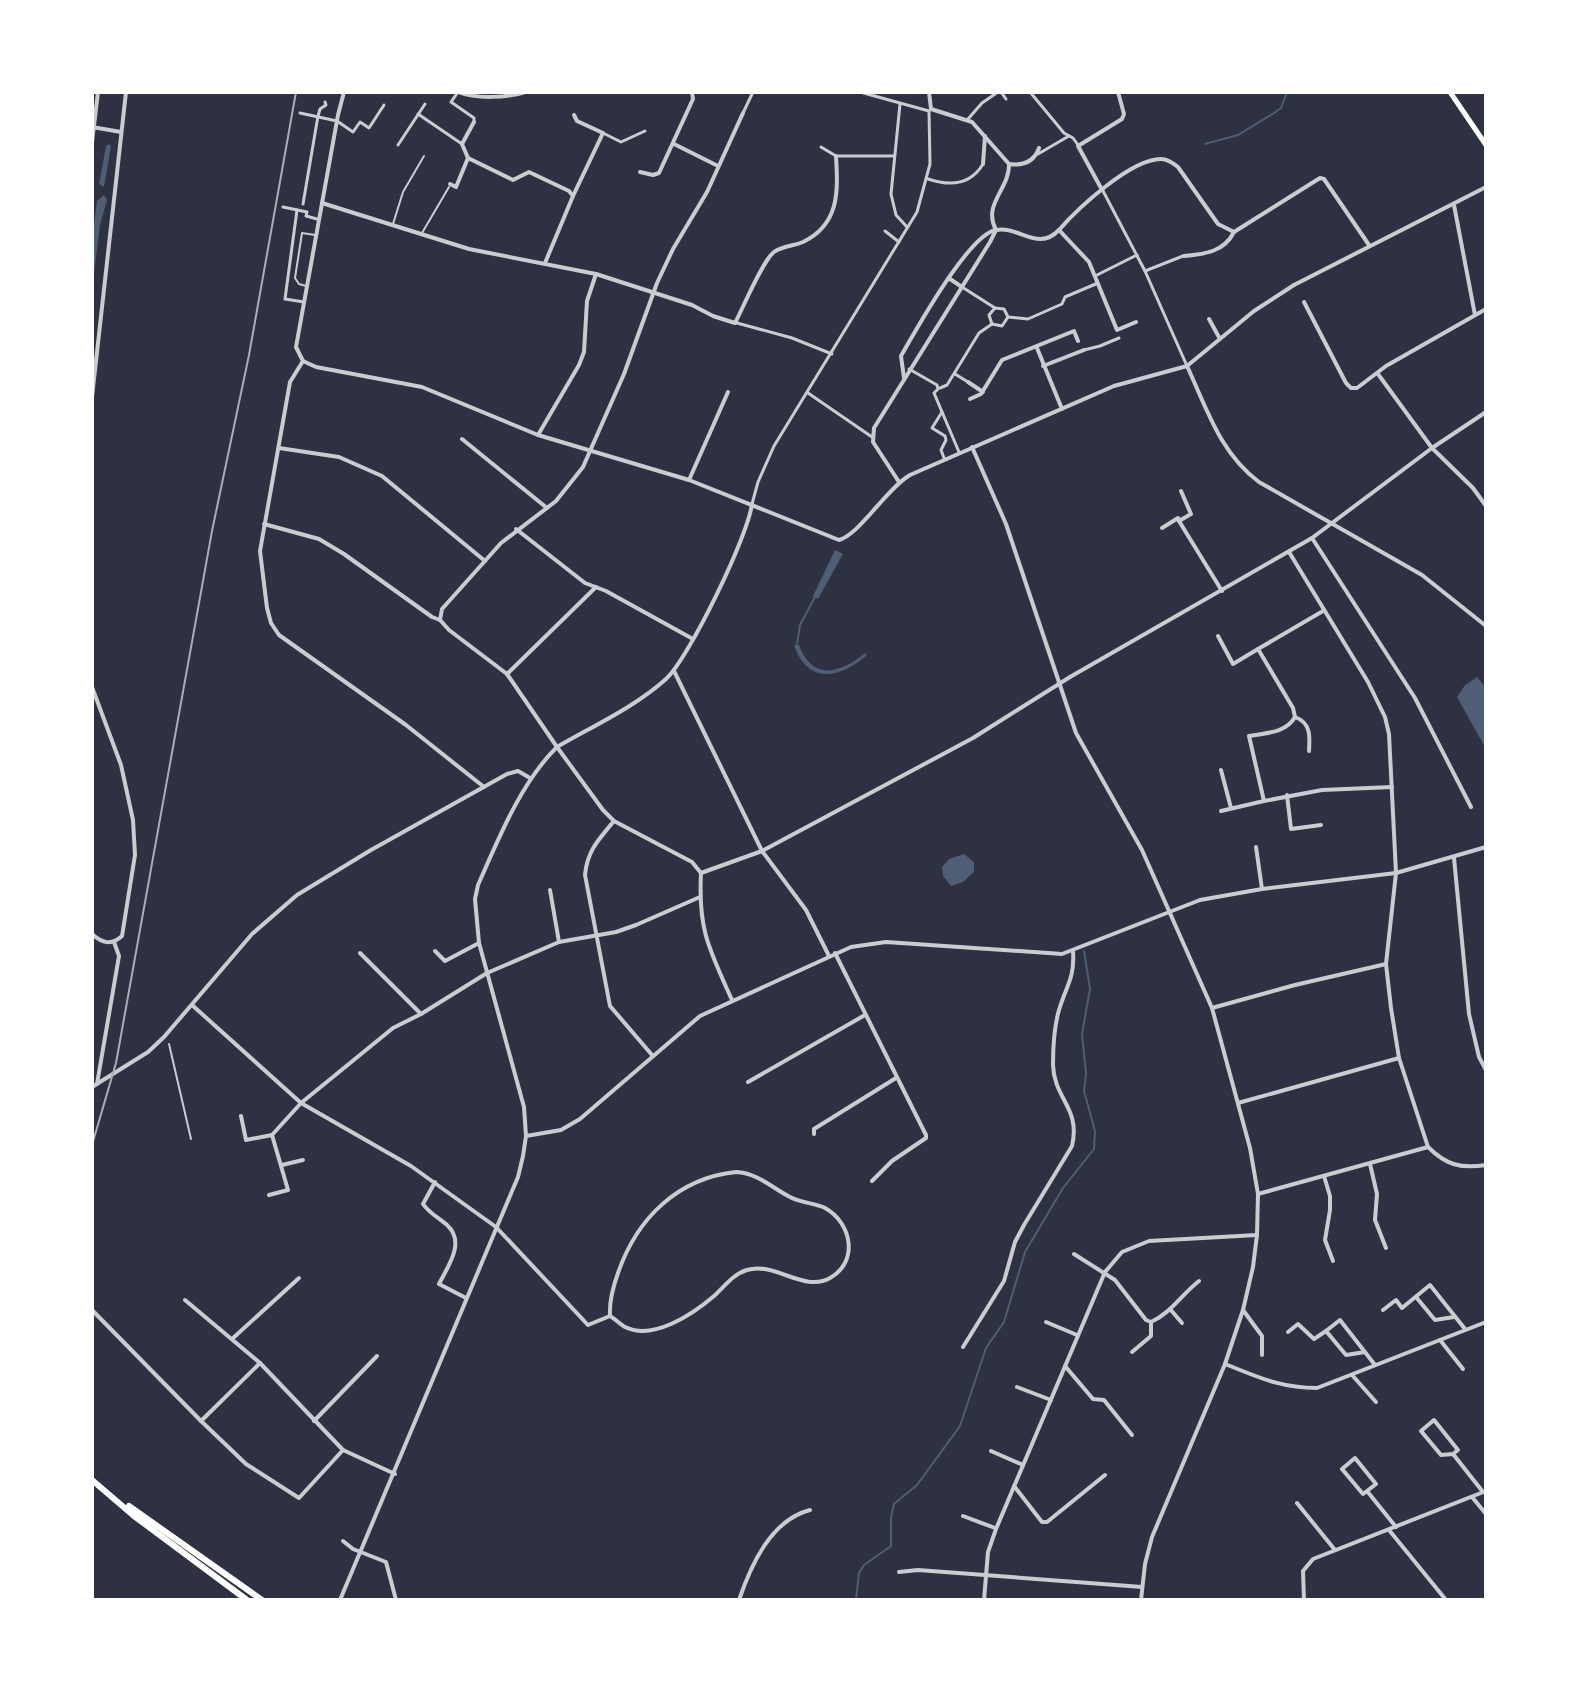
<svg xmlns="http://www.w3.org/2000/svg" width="1578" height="1692" viewBox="0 0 1578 1692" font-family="'DejaVu Sans',sans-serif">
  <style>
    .water { fill: #4f5d75 }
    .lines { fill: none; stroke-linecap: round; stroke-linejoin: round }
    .stream { stroke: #4f5d75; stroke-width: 2 }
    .service { stroke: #caccd0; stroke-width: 2 }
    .pedestrian { stroke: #caccd0; stroke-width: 3 }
    .minor { stroke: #caccd0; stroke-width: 4 }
    .tertiary { stroke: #caccd0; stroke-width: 4 }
    .secondary { stroke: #fff; stroke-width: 5 }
    .primary { stroke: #fff; stroke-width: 6 }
    .rail { stroke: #abadb3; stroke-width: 2 }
  </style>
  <rect width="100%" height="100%" fill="#2d3142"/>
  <g class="water">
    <polygon points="109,144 111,146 104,187 99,184 106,146"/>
    <polygon points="104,195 107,200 100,225 92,290 92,239 97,201"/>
    <polygon points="835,550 843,554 818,599 813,596"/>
    <path d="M794,645H799C813,682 841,673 865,653L867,655C841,678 808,686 794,645Z"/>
    <polygon points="1477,677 1486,688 1486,749 1457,697 1465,685"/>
    <polygon points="964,854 974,862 974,872 963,882 951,886 943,876 942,867 949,859"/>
  </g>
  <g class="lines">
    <g class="stream">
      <polyline points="1205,144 1238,135 1274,113 1281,108 1287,92"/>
      <polyline points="797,644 800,625 816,595"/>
      <polyline points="856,1600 859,1573 864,1565 891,1546 891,1517 894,1504 917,1485 960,1426 986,1348 1004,1322 1025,1252 1063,1188 1094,1149 1095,1131 1084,1091 1086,1073 1082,1034 1090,989 1084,951"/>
    </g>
    <g class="service">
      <polyline points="393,224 403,192 424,156"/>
      <polyline points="422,233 449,187"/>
      <polyline points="306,286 299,284 295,278 302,233 315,235"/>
      <polyline points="169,1044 191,1139"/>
    </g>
    <g class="pedestrian">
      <polyline points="458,92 451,102 474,118 474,122"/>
      <polyline points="860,92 929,111"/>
      <polyline points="1001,92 1006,99"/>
      <polyline points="1030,92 1064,133 1073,138 1078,145"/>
      <polyline points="900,104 891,194 896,215 907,227"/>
      <polyline points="300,113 337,121 353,132 360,122 369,128 384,105"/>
      <polyline points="743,113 753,92"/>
      <polyline points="418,114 462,144"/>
      <polyline points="968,119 982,103 998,92"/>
      <polyline points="603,133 621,142 645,131"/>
      <polyline points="398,145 425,104"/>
      <polyline points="821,147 836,156 894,156"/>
      <polyline points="1038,154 1069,136"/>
      <path d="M928,179C949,186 970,186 983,164"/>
      <polyline points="1102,189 1145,271 1187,366"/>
      <polyline points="303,204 318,116 320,109 326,105 325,102"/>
      <polyline points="283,207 307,212 306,216 317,219"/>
      <polyline points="297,210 285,299 304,302"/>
      <polyline points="885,231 899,242"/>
      <polyline points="1145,271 1183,256"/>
      <polyline points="1095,276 1137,255"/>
      <polyline points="962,287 995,308 1004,309 1008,317"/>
      <polyline points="1008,317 1028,319 1062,304 1065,297 1098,283"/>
      <polyline points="737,323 792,338 832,354"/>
      <polyline points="992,324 1002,326 1008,317"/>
      <polyline points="992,324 989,315 995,308"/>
      <polyline points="1084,350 1100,346 1119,338"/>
      <polyline points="909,369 937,385 938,389 934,393 959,452"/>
      <polyline points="955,374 968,382"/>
      <polyline points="940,388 947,385 979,333 992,324"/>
      <polyline points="808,393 872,437"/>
      <polyline points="942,412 932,428 945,436 946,440 941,450 944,458"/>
      <polyline points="752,504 758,482 774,446 917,212 930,164 929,111"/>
    </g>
    <g class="minor">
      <path d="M458,92C475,99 508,98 525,92"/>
      <path d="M929,92L931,109L972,122L1009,164C1023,166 1034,162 1039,148"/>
      <polyline points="92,127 121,132"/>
      <polyline points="674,144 718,166"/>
      <polyline points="468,158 513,180 529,172 569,191 573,196 545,263"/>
      <polyline points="983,164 985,136"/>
      <polyline points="640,172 653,175 659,173 693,99 692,92"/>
      <polyline points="450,184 456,187 468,158 462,144 474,122"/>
      <polyline points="1101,188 1078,146 1122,119 1124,114 1118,92"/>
      <polyline points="573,196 603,133 577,121 574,115"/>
      <path d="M322,203L469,249L596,274L692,305L713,316L735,323C743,308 763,260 774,252C782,246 794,246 803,242C840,224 838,191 836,156"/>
      <polyline points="1454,205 1475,315"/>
      <path d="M1184,256C1205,254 1224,252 1234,232"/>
      <polyline points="950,279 962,287"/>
      <polyline points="1304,302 1346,383 1351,388 1357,388 1386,366 1486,309"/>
      <polyline points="1209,319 1220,339"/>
      <path d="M1136,322L1117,330L1089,262L1059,230C1078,208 1131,159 1161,159C1167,159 1173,163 1178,167L1218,224L1234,232L1320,178L1324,179L1369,245"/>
      <polyline points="1037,348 1062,409"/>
      <polyline points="303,361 290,382 260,551 267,608 271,623 279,635 406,725 484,787"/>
      <polyline points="1043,366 1084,350"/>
      <path d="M1187,366C1207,409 1220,453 1259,482L1422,575L1486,626"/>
      <polyline points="1378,374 1432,448 1473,488 1486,506"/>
      <path d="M904,378L901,356C916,330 969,234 996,230C1020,226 1038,252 1059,230"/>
      <polyline points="968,382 983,392"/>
      <polyline points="970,399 981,394 1002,360 1074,331 1078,341"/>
      <polyline points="538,435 579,365 584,352 587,301 596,274"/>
      <polyline points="462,439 547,508"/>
      <polyline points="972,447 1006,524 1076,733 1142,850 1212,1008 1250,1148 1258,1194 1257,1235 1253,1267 1243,1310 1225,1364 1152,1537 1145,1564 1141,1600"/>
      <polyline points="279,448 339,457 382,476 485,561"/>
      <polyline points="590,451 624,374 657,283 673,249 707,192 743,113"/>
      <polyline points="689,480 728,392"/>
      <path d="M899,482L873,442L874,428L990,242L996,230C982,204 1010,189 1009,164"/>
      <polyline points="1181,491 1191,514 1179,521 1222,591"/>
      <polyline points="264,524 319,539 344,554 432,617 440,620"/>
      <polyline points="1162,528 1178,518 1179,521"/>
      <polyline points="516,529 585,583 606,591 693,639"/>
      <polyline points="1312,538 1415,698 1471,807"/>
      <polyline points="1289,552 1368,682 1385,717 1389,734 1396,873 1386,964 1391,1008 1399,1058 1428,1147"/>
      <path d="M1323,611L1258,649L1293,708L1295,717C1286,733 1266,733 1249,736L1264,801L1322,790L1392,787"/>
      <polyline points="1218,636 1233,664 1258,649"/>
      <polyline points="674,671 762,851 806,910 829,956"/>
      <polyline points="507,674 596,587"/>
      <path d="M92,687L121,765L133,820L135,855L122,936C111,946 102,943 92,934"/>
      <path d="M1295,717C1311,723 1310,736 1309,751"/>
      <path d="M557,747L603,810L614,821L692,862L701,873C698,930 709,949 732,1000"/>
      <polyline points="1221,770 1231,808"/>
      <polyline points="1287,795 1291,829 1321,825"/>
      <polyline points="1221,811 1264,801"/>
      <path d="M614,821C599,839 587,851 585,875L610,1006L652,1055"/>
      <polyline points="1256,847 1262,889"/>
      <polyline points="1454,858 1469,1014 1479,1057 1486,1070"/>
      <polyline points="701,873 762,851 973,738 1070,677 1312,538 1432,448 1486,412"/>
      <polyline points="550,890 559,942"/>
      <polyline points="435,951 445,961 479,943"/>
      <polyline points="360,953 421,1014"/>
      <polyline points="835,953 926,1135 926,1138 892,1161 872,1181"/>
      <polyline points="192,1005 301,1103 411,1166 496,1227 588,1325 610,1316"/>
      <polyline points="1212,1008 1295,985 1386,964"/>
      <polyline points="748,1082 865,1015"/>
      <polyline points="97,1084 119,956 114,942"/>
      <polyline points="92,1087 148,1052 164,1037 252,934 297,895 371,850 507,774 518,771 530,778"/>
      <polyline points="1238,1103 1399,1058"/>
      <polyline points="241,1116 246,1140 272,1135"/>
      <polyline points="814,1134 814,1129 896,1078"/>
      <polyline points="526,1136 561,1130 580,1119 700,1016 851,947 886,942 1062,954 1200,900 1262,889 1396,873 1486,847"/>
      <polyline points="1370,1164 1377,1194 1375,1220 1386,1248"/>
      <polyline points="282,1165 303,1160"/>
      <path d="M736,1172C758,1173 772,1188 790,1197C801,1203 815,1203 825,1208C852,1223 859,1262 830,1278C804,1293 774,1261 747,1270C733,1274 724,1287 714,1296C693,1314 653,1341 625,1327C620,1324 615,1319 610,1316C609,1301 613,1287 618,1273C637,1218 678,1178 736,1172Z"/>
      <polyline points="1324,1176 1330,1196 1330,1210 1325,1240 1333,1261"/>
      <path d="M435,1182L423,1204C429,1213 439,1218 447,1225C466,1242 448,1266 439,1284L466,1298"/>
      <path d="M1258,1194L1428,1147C1446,1165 1461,1169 1486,1165"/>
      <polyline points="269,1195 288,1190 272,1135 301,1103 393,1028 421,1014 487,973 559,942 616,932 636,925 700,897"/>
      <path d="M1074,1254L1115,1280L1146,1320L1151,1322C1171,1313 1182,1294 1199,1281"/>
      <polyline points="1416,1297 1435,1320 1454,1317"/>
      <polyline points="185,1300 260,1363 343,1450 395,1474"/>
      <polyline points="1170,1309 1182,1323"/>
      <polyline points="92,1310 201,1421 246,1464 299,1498 343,1450"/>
      <polyline points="1243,1310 1262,1336 1262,1355"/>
      <polyline points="1383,1310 1396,1300 1402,1308 1430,1285 1465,1329"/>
      <polyline points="1046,1322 1077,1335"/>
      <polyline points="1288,1332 1298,1324 1314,1339 1326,1331"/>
      <polyline points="232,1339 299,1278"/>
      <polyline points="1440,1340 1463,1369"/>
      <path d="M963,1347L1004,1281L1015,1242L1024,1225L1072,1146C1081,1108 1054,1099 1053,1065C1053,1047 1054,1027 1059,1010C1066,986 1075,978 1073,951"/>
      <polyline points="1132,1352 1151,1336 1151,1322"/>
      <polyline points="1365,1352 1346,1355 1326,1331 1340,1320 1375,1365"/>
      <path d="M1225,1364C1258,1377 1280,1388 1317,1388L1486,1322"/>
      <polyline points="1065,1366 1093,1399 1104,1400 1132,1435"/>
      <polyline points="1352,1375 1376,1402"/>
      <polyline points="1017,1387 1051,1400"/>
      <polyline points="201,1421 260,1363"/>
      <polyline points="314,1421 377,1356"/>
      <polyline points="991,1451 1023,1465"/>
      <polyline points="1453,1454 1441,1455 1421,1431 1434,1420 1458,1450 1453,1454 1483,1492"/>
      <polyline points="1014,1486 1042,1522 1047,1522 1105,1475"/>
      <polyline points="1367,1491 1363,1494 1342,1469 1355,1458 1376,1484 1367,1491 1396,1527"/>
      <polyline points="1472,1497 1486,1514"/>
      <polyline points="1297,1503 1335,1550"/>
      <polyline points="963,1516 995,1528"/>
      <polyline points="1389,1530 1446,1600"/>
      <polyline points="343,1541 353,1549 386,1562 396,1600"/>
      <polyline points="899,1572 918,1570 1142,1587"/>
      <path d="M739,1600C751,1565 771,1520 810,1510"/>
      <polyline points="984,1600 988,1552 996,1529 1105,1272 1122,1252 1149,1241 1257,1235"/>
      <polyline points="1304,1600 1303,1571 1313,1559 1486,1491"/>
    </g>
    <g class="tertiary">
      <path d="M344,92L338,115L296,347L303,361L316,367L422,387L538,435L689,480L839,540C860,534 886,489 910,475L1114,386L1187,366L1254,311L1294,285L1486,187"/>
      <polyline points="92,142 98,92"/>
      <polyline points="92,397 126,92"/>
      <polyline points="557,747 507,674 449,630 440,620 442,609 501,543 556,501 583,467 590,451"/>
      <path d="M340,1600L488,1248L518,1177L523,1156L526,1136L524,1107L479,943L475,899L478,885C498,840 521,782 557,747C593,726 635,707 666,679C689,658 748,536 752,504"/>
    </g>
    <polyline class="secondary" points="1450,92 1486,145"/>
    <g class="primary">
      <polyline points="92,1480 134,1516 247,1600"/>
      <polyline points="129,1506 262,1600"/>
    </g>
    <polyline class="rail" points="92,1145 116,1063 212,531 249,355 296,92"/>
  </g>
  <rect width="1578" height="1692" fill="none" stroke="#ffffff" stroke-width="188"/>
</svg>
